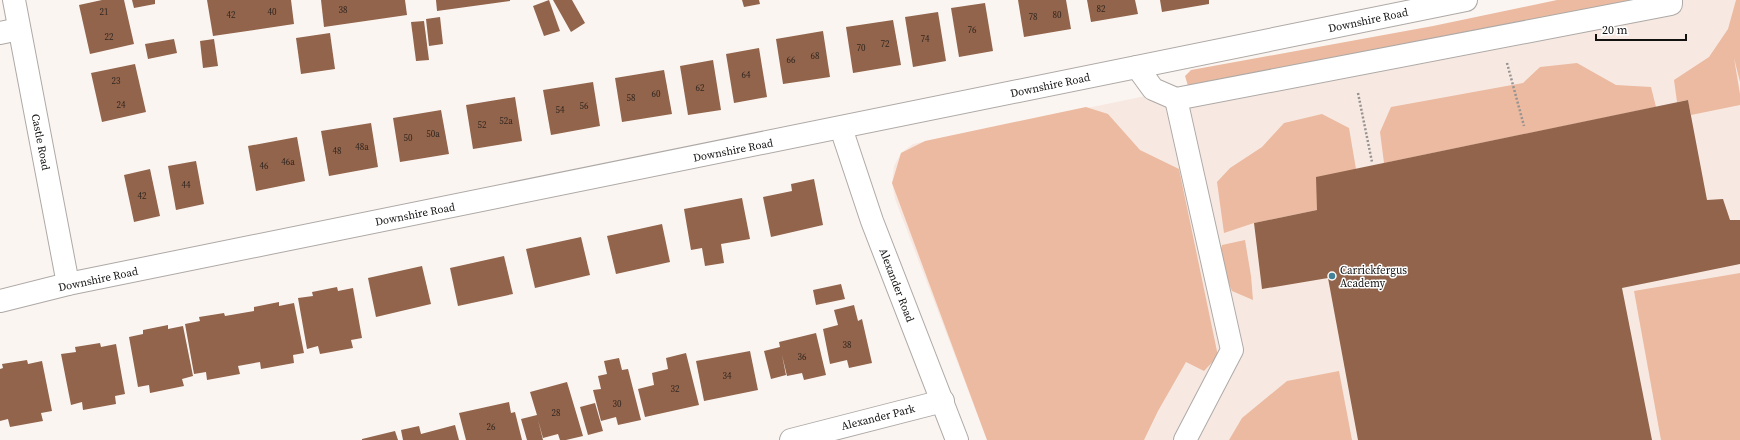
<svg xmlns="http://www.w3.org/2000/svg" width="1740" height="440" viewBox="0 0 1740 440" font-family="'Source Serif 4',serif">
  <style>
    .built { fill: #f7e9e2 }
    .green { fill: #ebbaa0 }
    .building { fill: #91644b }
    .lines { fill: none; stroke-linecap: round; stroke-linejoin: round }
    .minor-casing { stroke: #aea9a6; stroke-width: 24 }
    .path { stroke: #979391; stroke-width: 2.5; stroke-dasharray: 2 2; stroke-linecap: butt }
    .minor { stroke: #fff; stroke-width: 22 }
    .poi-dot { fill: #448397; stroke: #fff; stroke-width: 1.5 }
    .labels { text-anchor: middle; stroke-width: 3; stroke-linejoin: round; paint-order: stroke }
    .number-label { font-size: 9px; fill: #322620 }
    .street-label { font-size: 11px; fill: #131211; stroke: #fff }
    .poi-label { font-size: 11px; fill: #131211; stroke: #fff; text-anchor: start }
  </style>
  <rect width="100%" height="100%" fill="#fbf5f2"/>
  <polygon class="built" points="1610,0 1740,0 1740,440 987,440 895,199 892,183 894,166 901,153 913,144"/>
  <g class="green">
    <polygon points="1557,0 1650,0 1188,86 1185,76 1191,70 1433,26"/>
    <polygon points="1736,0 1740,0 1740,82 1734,58 1740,94 1740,105 1691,115 1688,100 1677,102 1674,80 1709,57 1728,29"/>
    <polygon points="1577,63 1616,85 1651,87 1656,107 1384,163 1380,132 1391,107 1523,83 1540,67"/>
    <polygon points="1086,107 1108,114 1140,150 1179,169 1218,356 1204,371 1186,362 1158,411 1144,440 987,440 892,183 901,153 925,141"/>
    <polygon points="1322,114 1349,128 1356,169 1317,210 1254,223 1224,233 1217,182 1230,168 1262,147 1284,123"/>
    <polygon points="1245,240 1251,276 1253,300 1232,291 1218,259 1222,245"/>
    <polygon points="1740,273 1740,440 1661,440 1634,291"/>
    <polygon points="1339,371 1352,440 1229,440 1242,418 1287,381"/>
  </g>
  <g class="building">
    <polygon points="102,0 124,0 134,44 90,54 79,5"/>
    <polygon points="132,0 155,0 155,4 134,8"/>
    <polygon points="207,0 291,0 294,24 213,36"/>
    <polygon points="321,0 405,0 407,15 324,27"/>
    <polygon points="436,0 510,0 510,1 437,11"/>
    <polygon points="549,0 560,31 544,36 533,6"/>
    <polygon points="553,0 572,0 585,23 571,32"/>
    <polygon points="742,0 759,0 760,4 744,7"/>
    <polygon points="1018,0 1066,0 1071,29 1024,37"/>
    <polygon points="1087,0 1135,0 1138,14 1091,22"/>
    <polygon points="1160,0 1209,0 1209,4 1162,12"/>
    <polygon points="985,3 993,51 959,57 951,8"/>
    <polygon points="938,12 946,61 913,67 905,17"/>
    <polygon points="440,17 443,44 429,46 426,19"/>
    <polygon points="893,20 901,65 853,73 846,27"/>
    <polygon points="424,21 429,60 416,61 411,22"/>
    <polygon points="823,31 830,77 783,84 776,39"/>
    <polygon points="330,33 335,69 301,74 296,38"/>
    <polygon points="174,39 177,53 148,59 145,44"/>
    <polygon points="214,39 218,66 203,68 200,41"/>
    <polygon points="759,48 767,97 734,103 726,54"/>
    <polygon points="713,60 721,110 688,115 680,66"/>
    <polygon points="135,64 146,112 102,122 91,73"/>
    <polygon points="664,70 672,114 622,122 615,78"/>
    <polygon points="593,82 600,126 551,135 543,90"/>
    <polygon points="515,97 522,141 473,149 466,105"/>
    <polygon points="1688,100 1707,200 1723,199 1730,220 1740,220 1740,264 1622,288 1652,440 1358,440 1328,278 1262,289 1254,223 1317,210 1316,177"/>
    <polygon points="441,110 449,154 400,162 393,118"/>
    <polygon points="371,123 378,167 329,176 321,131"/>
    <polygon points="297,137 305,181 256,191 248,146"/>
    <polygon points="196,161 204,204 176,210 168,166"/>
    <polygon points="150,169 160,216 134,222 124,175"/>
    <polygon points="814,179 823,225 771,237 763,197 792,191 791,184"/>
    <polygon points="742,198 750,239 721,244 724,263 705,266 702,248 691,250 684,209"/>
    <polygon points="662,224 670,262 616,274 607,236"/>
    <polygon points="581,237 590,275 535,288 526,249"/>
    <polygon points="504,256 513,294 458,306 450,268"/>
    <polygon points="422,266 431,304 376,317 368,278"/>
    <polygon points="841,284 845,299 816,305 813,290"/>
    <polygon points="337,287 338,291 353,288 362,338 351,340 353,348 320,354 318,346 307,349 298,298 313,296 312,292"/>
    <polygon points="279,302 279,306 294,303 304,353 293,355 294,363 261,369 260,362 238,366 240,374 207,380 206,372 194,374 185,324 200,321 199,317 224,313 225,316 254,311 254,307"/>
    <polygon points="854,305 858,321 862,319 872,363 849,368 847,360 830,364 823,329 838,325 834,310"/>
    <polygon points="168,325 168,329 183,326 193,376 182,379 184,386 150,393 149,385 138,387 129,337 143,334 143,330"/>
    <polygon points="816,333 826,375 804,380 802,373 787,376 782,355 786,375 771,379 764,351 780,347 779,342"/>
    <polygon points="100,343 101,347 116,344 125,394 115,396 116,404 83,410 82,402 71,405 61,354 76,352 75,347"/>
    <polygon points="750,351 758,390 704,401 696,361"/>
    <polygon points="686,353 699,405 645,417 638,389 654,385 652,373 668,369 666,358"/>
    <polygon points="619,358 622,370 628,369 641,420 618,425 616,417 601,421 593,390 601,389 598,376 607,374 604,361"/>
    <polygon points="27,360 28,364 42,361 52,411 41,413 43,421 10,427 8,419 0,421 0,369 3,368 2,364"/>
    <polygon points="567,382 583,436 566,440 560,440 558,434 543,438 538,420 543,440 527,440 521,419 537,415 530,392"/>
    <polygon points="509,402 511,413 515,412 522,440 466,440 459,413"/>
    <polygon points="595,403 603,431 588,435 580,407"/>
    <polygon points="455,425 459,440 403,440 401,430 419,426 421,434"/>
    <polygon points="395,431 398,440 362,440 362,439"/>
  </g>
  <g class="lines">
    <defs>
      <g id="minor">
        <polyline points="14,0 68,284"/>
        <polyline points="0,33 19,29"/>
        <polyline points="1137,67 1153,89 1176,99 1671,4 1671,0"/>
        <polyline points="1176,99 1232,350 1185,440"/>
        <polyline points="841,128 872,221 957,440"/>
        <polyline points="0,301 68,284 1466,0"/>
        <polyline points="791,440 943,401"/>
      </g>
    </defs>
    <use href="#minor" class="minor-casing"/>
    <g class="path">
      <polyline points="1507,63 1524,126"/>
      <polyline points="1358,93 1372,162"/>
    </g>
    <use href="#minor" class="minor"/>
  </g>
  <circle class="poi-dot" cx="1332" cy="276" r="4"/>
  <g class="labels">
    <g class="number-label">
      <text x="1101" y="12">82</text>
      <text x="343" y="13">38</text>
      <text x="104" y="15">21</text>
      <text x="272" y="15">40</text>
      <text x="231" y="18">42</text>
      <text x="1057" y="18">80</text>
      <text x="1033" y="20">78</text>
      <text x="972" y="33">76</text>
      <text x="109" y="40">22</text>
      <text x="925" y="42">74</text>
      <text x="885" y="47">72</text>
      <text x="861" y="51">70</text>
      <text x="815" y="59">68</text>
      <text x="791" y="63">66</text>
      <text x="746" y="78">64</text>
      <text x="116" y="84">23</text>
      <text x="700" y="91">62</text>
      <text x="656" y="97">60</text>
      <text x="631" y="101">58</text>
      <text x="121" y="108">24</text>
      <text x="584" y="109">56</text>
      <text x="560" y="113">54</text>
      <text x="506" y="124">52a</text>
      <text x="482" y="128">52</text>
      <text x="433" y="137">50a</text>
      <text x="408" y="141">50</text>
      <text x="362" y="150">48a</text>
      <text x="337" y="154">48</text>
      <text x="288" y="165">46a</text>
      <text x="264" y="169">46</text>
      <text x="186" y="188">44</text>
      <text x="142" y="199">42</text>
      <text x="847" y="348">38</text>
      <text x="802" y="360">36</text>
      <text x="727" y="379">34</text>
      <text x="675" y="392">32</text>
      <text x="617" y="407">30</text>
      <text x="556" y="416">28</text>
      <text x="491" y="430">26</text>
    </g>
    <g class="street-label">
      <text transform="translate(1368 20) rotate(-12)" y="4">Downshire Road</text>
      <text transform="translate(1050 85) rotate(-12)" y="4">Downshire Road</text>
      <text transform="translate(41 142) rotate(79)" y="4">Castle Road</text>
      <text transform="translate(733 150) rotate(-11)" y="4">Downshire Road</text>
      <text transform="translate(415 214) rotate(-11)" y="4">Downshire Road</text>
      <text transform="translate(98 279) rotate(-12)" y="4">Downshire Road</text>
      <text transform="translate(897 285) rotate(69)" y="4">Alexander Road</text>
      <text transform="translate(878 417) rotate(-14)" y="4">Alexander Park</text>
    </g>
    <g class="poi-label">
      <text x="1340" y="274">Carrickfergus<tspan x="1340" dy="13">Academy</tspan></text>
    </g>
  </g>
  <path d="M1596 34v6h90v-6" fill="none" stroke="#131211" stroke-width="2"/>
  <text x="1602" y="34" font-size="12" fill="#131211" stroke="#ffffff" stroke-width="3" paint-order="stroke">20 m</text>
</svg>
